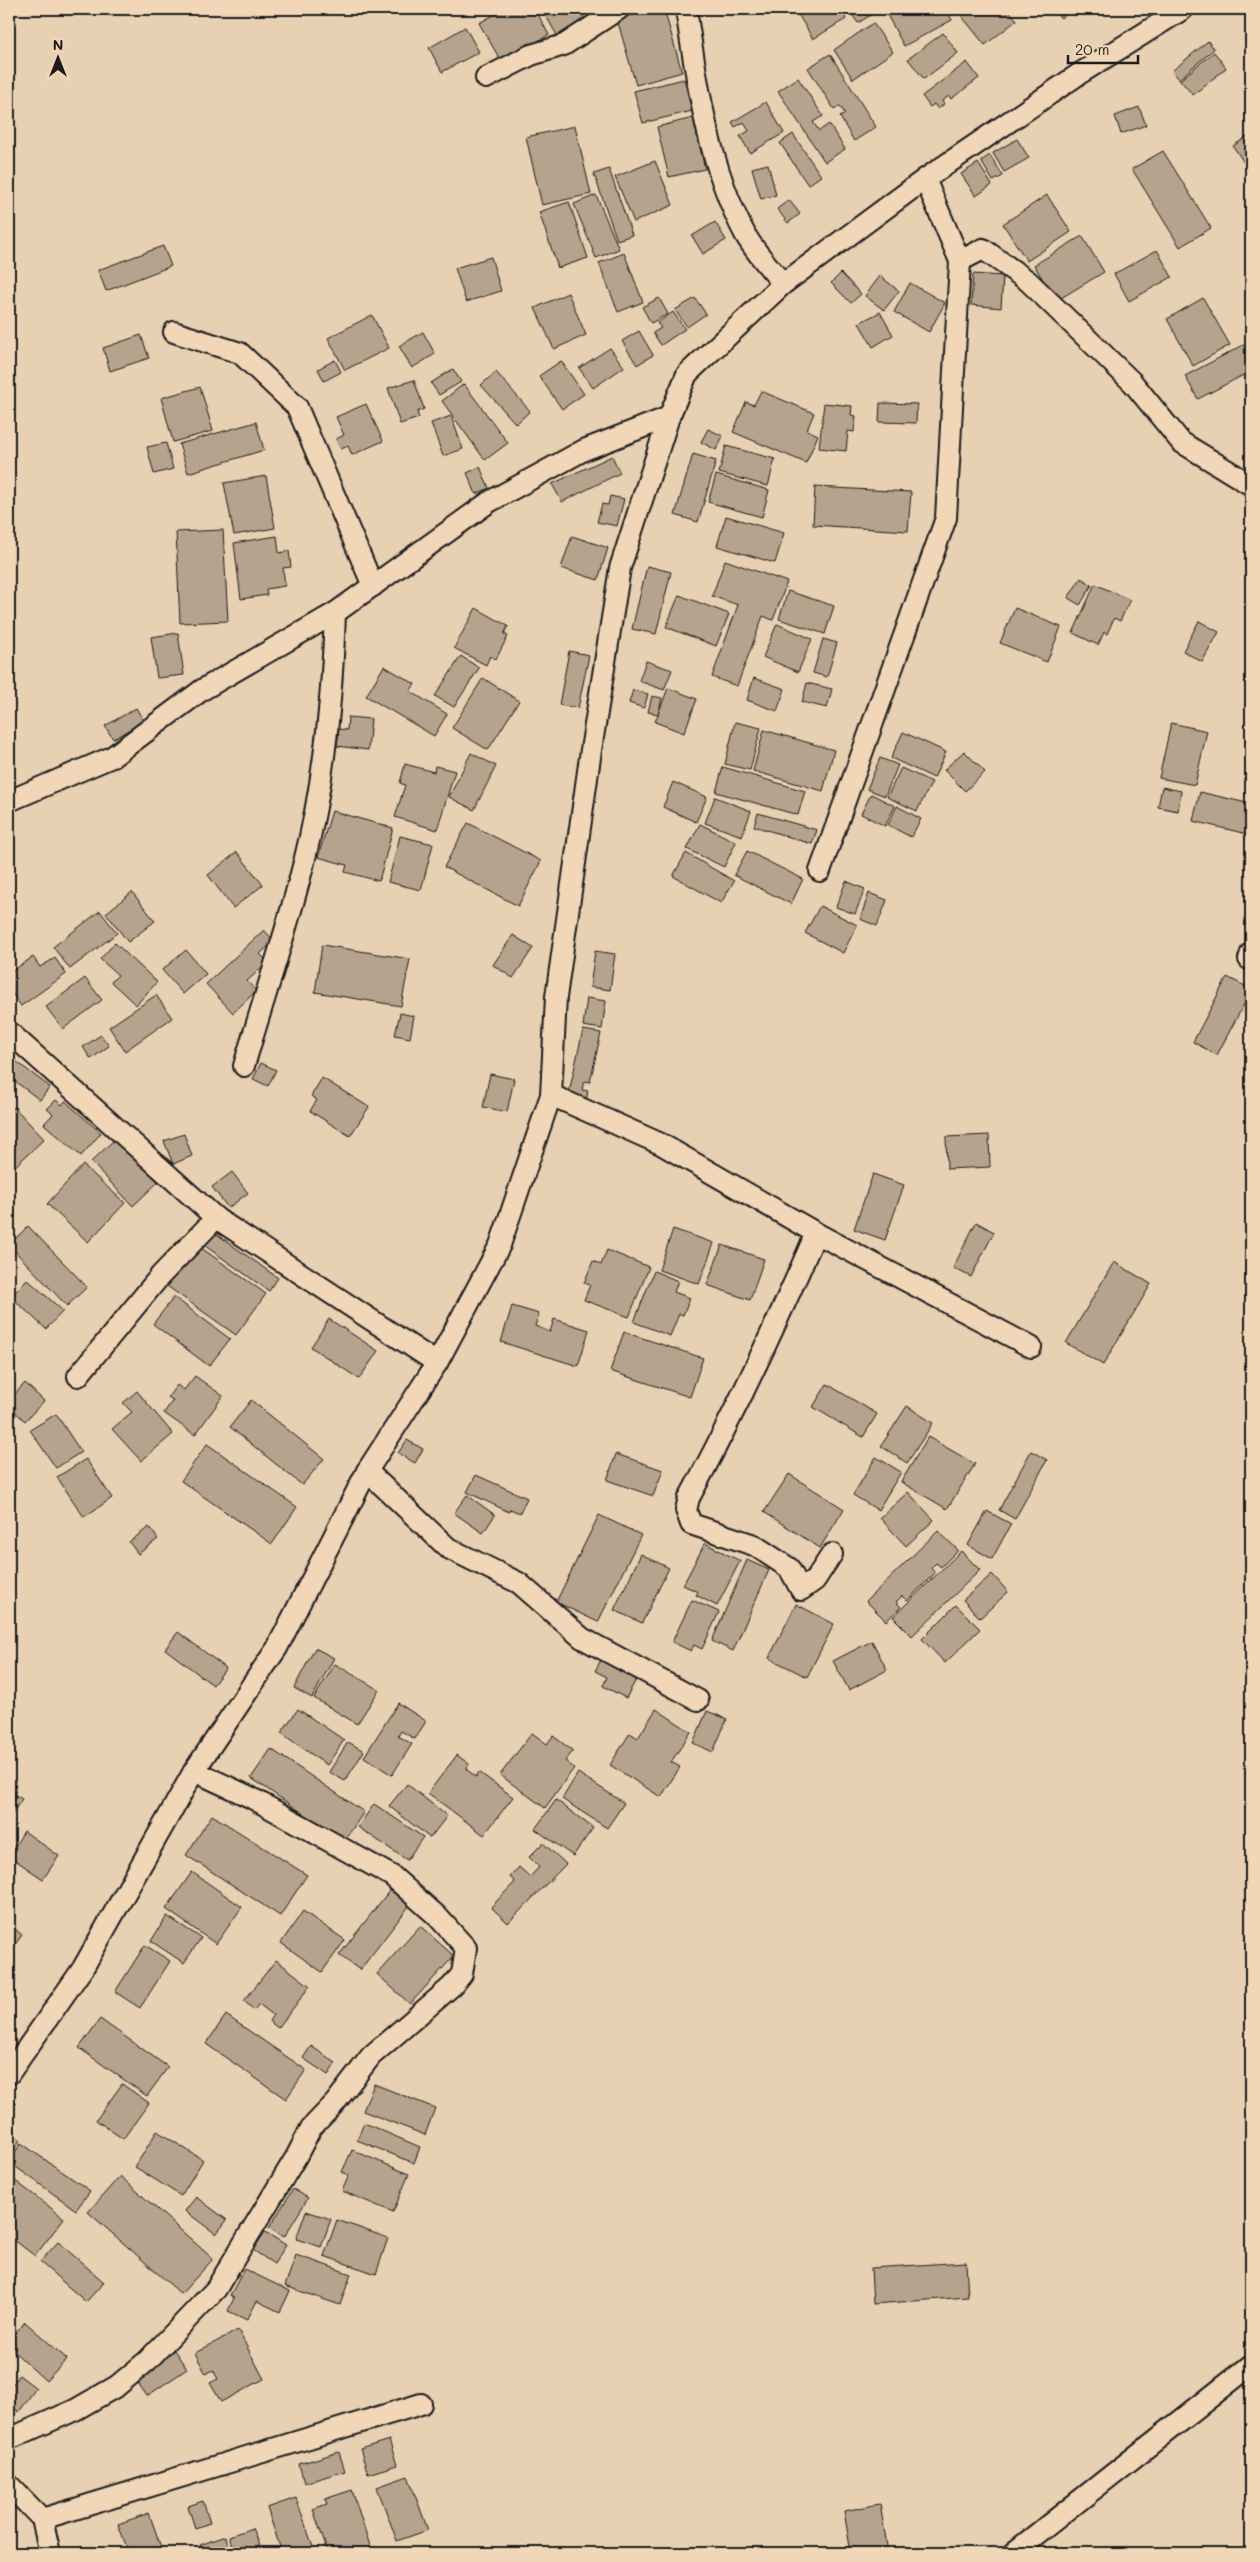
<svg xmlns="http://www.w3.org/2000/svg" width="1260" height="2562" viewBox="0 0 1260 2562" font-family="Mali,sans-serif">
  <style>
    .building { fill: #b6a38d; stroke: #1c1c1c }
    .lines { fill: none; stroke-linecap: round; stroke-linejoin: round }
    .street-casing { stroke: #1c1c1c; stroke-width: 24 }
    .street { stroke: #f1d7b8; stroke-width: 20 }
  </style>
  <rect width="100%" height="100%" fill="#e8d0b2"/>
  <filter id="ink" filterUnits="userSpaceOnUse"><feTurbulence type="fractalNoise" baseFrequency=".02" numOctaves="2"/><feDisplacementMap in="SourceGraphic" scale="10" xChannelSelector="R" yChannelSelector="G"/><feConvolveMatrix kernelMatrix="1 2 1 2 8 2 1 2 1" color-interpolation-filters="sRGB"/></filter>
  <g filter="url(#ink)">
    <g class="building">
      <polygon points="505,9 535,9 549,35 501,61 479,23"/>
      <polygon points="542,9 579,9 586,21 558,37"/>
      <polygon points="653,9 664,9 682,72 636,85 617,19"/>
      <polygon points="795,9 840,9 846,19 813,39"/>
      <polygon points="848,9 878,9 879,10 858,23"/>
      <polygon points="894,9 946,9 952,20 904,46 886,13"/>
      <polygon points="956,9 1007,9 1017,20 985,45"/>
      <polygon points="1051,9 1071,9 1061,18"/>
      <polygon points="873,23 893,52 853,79 834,50"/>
      <polygon points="465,27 479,52 442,72 429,48"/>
      <polygon points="943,33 958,53 924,79 908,59"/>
      <polygon points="1208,41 1214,49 1179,79 1172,71"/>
      <polygon points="1214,52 1226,68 1193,95 1180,80"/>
      <polygon points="830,54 876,127 854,141 840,117 845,114 840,106 834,109 808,68"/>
      <polygon points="967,62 979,78 951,99 949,96 942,101 944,104 938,109 934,104 930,107 922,96"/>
      <polygon points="798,78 823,116 813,122 819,131 829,124 845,149 825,162 778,91"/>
      <polygon points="684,79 692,111 643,123 634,91"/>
      <polygon points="766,102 784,133 750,153 740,136 749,131 744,122 735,127 732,122"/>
      <polygon points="1139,107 1146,125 1121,134 1115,116"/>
      <polygon points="693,118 705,169 669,177 657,127"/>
      <polygon points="575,126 591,194 542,205 526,137"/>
      <polygon points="793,134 821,176 808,185 780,143"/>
      <polygon points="1251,134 1251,173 1233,146"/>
      <polygon points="1017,139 1029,158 1004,172 993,153"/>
      <polygon points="1163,151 1211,228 1180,247 1132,169"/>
      <polygon points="990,155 1003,176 993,181 981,161"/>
      <polygon points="655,161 673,205 634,222 615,177"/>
      <polygon points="978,163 992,185 976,196 961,174"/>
      <polygon points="768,164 776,195 761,199 752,168"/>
      <polygon points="609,169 632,235 617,240 594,174"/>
      <polygon points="596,195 619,249 596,258 574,204"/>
      <polygon points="1047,195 1071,232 1027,261 1003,224"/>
      <polygon points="789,200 800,214 788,223 777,209"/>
      <polygon points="569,202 588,258 558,268 539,212"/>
      <polygon points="715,222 726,240 703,254 692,236"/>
      <polygon points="1082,236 1104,272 1056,301 1034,265"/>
      <polygon points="163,246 171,266 106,291 98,270"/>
      <polygon points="1157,250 1172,277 1129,301 1114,274"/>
      <polygon points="624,253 643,302 618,312 599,263"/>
      <polygon points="491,257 501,291 466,302 455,268"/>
      <polygon points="841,273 861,294 851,303 831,283"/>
      <polygon points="973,274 1003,276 1001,308 971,305"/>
      <polygon points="880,276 899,291 884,310 865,296"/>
      <polygon points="910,283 945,303 929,332 894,312"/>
      <polygon points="568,293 586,335 554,349 535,308"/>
      <polygon points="659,298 668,314 651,323 642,307"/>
      <polygon points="695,298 706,314 687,327 675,310"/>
      <polygon points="1203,298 1230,345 1193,366 1167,319"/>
      <polygon points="673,312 685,329 661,345 653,333 661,328 657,323"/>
      <polygon points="880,312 893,335 873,347 859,323"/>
      <polygon points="372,315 389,348 345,370 328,338"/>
      <polygon points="639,331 653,355 637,365 622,341"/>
      <polygon points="423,332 435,354 412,368 399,346"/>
      <polygon points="141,335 149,358 110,371 103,348"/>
      <polygon points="1251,341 1251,371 1198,399 1185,376"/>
      <polygon points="610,348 624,367 593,388 579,368"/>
      <polygon points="335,360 341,372 324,381 318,369"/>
      <polygon points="561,361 584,394 562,409 539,376"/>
      <polygon points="453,369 461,382 439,395 431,383"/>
      <polygon points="496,372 530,411 516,424 481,385"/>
      <polygon points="414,380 424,409 417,412 419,418 400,424 388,388"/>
      <polygon points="464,384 508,443 485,460 442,401"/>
      <polygon points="200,387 213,431 173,442 161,398"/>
      <polygon points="761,391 814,413 807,430 818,435 806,463 733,432 746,402 754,405"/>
      <polygon points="824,403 852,406 851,415 856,416 854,432 848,431 846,451 819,448"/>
      <polygon points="880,403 917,404 916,423 879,422"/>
      <polygon points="366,404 383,441 352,455 348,446 341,449 336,439 344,435 336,417"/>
      <polygon points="451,416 463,449 443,456 431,423"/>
      <polygon points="256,422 264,450 188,473 179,444"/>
      <polygon points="708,429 723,436 716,450 701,442"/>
      <polygon points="166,443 173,469 154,474 147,447"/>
      <polygon points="726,446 775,459 768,486 719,473"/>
      <polygon points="693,454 716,461 698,522 675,515"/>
      <polygon points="612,456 620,473 562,502 552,484"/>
      <polygon points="480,467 489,488 476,494 467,473"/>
      <polygon points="716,475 769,490 762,517 708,502"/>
      <polygon points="266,476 275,528 234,535 224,483"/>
      <polygon points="815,487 911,492 908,531 813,525"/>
      <polygon points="610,496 624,499 617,526 597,522 602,504 608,505"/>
      <polygon points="726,516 784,533 775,563 717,546"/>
      <polygon points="223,530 228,621 180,623 176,532"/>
      <polygon points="277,536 279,553 289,551 291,567 283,568 285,586 266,589 267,595 241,599 234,543"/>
      <polygon points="572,536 608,548 598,580 561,568"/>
      <polygon points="725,560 787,582 773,620 763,616 737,686 712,677 738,605 712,596"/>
      <polygon points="647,566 671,572 656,634 632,629"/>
      <polygon points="1081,578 1092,585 1080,605 1068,598"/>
      <polygon points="1095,584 1130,600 1120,621 1114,618 1107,634 1104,632 1098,645 1073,633"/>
      <polygon points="788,591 834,606 825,634 779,619"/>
      <polygon points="679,595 729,614 716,646 666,627"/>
      <polygon points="476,608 508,626 504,634 508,636 496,659 490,656 486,665 454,648"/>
      <polygon points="1015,608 1061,627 1047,662 1000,643"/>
      <polygon points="1199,621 1219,632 1202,662 1183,651"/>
      <polygon points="777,624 812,639 798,672 763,657"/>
      <polygon points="178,633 184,675 157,678 151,637"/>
      <polygon points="823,639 837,643 827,677 813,673"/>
      <polygon points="569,651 589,655 578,708 559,705"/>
      <polygon points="461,656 479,668 454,707 435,696"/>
      <polygon points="646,661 672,670 664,690 639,681"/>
      <polygon points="384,666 415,684 410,691 447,714 434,736 366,696"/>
      <polygon points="483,678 519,701 488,750 452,728"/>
      <polygon points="754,678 785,689 777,711 747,700"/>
      <polygon points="807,683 832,689 827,708 802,702"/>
      <polygon points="668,688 697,699 684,733 655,722"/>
      <polygon points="633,690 648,694 644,708 629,703"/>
      <polygon points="652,696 662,698 658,714 648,712"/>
      <polygon points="136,708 144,721 113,739 105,726"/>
      <polygon points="348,717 371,719 368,750 337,746 339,729 347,730"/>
      <polygon points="735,722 761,728 750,770 725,764"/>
      <polygon points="1171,723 1207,731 1195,785 1159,778"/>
      <polygon points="764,730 834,750 823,791 753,771"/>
      <polygon points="903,732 946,752 934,778 891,758"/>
      <polygon points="964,751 985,772 965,791 944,770"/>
      <polygon points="471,753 496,766 474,810 449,797"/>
      <polygon points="880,758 898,765 885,796 867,789"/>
      <polygon points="405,764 434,772 435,766 455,771 437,830 395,817 405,785 400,783"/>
      <polygon points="723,767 805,791 798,815 716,792"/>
      <polygon points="901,768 932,782 917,811 887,797"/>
      <polygon points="673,782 707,797 696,822 663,807"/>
      <polygon points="1162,787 1181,791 1178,811 1158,807"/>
      <polygon points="1200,792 1251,804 1251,835 1193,821"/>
      <polygon points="871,794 895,806 885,826 861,814"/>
      <polygon points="715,797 751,811 742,836 705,823"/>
      <polygon points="897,806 921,819 911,837 888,825"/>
      <polygon points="332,811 393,828 379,881 345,872 347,865 318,857"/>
      <polygon points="758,813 817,830 812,844 754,826"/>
      <polygon points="468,823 541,861 518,906 444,867"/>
      <polygon points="700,824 736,842 724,867 687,849"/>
      <polygon points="400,836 433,844 421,890 388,882"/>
      <polygon points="747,851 803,879 791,904 734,875"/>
      <polygon points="237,852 263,885 233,908 208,875"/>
      <polygon points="686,853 734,881 721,903 673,876"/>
      <polygon points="846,881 865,889 855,914 836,907"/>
      <polygon points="132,892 155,921 128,942 106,913"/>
      <polygon points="869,893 887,900 877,926 860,919"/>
      <polygon points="820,906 857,925 843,953 805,933"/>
      <polygon points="100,911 117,933 70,969 53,947"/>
      <polygon points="264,930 274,941 260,954 268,962 247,981 256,991 233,1013 206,984"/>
      <polygon points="513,935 533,948 513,978 493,965"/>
      <polygon points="115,943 157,982 136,1005 111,982 118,975 100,959"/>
      <polygon points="322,945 410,959 401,1006 315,992"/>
      <polygon points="186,950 206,974 183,994 162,970"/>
      <polygon points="595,951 615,954 610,990 590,987"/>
      <polygon points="33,957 40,967 55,958 66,974 21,1006 9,989 9,973"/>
      <polygon points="1227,977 1251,989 1251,991 1217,1055 1193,1042"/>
      <polygon points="85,978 102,1000 63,1029 46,1007"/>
      <polygon points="156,995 172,1018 125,1051 109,1027"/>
      <polygon points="587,998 606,1001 602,1029 583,1026"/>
      <polygon points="400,1013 414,1016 410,1038 395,1035"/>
      <polygon points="583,1030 601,1033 590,1082 584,1081 582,1090 588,1091 586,1101 568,1097"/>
      <polygon points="101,1035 109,1046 91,1059 83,1047"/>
      <polygon points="9,1056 50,1087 40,1100 9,1077"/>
      <polygon points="261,1063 276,1070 268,1086 253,1079"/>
      <polygon points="490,1074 514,1079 507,1112 483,1107"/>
      <polygon points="322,1078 369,1107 350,1136 310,1111 317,1100 311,1096"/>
      <polygon points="56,1100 62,1105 65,1101 101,1133 81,1156 44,1124 53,1114 47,1109"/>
      <polygon points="14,1107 44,1139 9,1172 9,1112"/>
      <polygon points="184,1134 192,1156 173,1164 164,1141"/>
      <polygon points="989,1135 990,1167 947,1169 946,1137"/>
      <polygon points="116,1138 158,1182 133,1206 91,1162"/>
      <polygon points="83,1165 125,1203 88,1242 47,1204"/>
      <polygon points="232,1172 248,1193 228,1208 212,1187"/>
      <polygon points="873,1174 904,1185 885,1240 854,1229"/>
      <polygon points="976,1222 994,1232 971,1277 953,1268"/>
      <polygon points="28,1226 87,1287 67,1306 9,1245"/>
      <polygon points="673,1229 714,1243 699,1284 659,1270"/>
      <polygon points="211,1230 278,1278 269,1291 201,1243"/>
      <polygon points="197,1245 266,1294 236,1335 167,1286"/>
      <polygon points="722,1245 764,1259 750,1300 707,1285"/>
      <polygon points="607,1250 649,1267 629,1317 584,1300 590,1285 584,1283 593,1261 601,1265"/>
      <polygon points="1114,1262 1151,1284 1103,1365 1066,1343"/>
      <polygon points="654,1271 678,1281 674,1292 690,1298 683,1315 679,1314 670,1336 634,1322"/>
      <polygon points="27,1279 63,1311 46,1329 11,1297"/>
      <polygon points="174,1297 230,1339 209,1366 153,1324"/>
      <polygon points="512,1306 539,1314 535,1326 550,1332 554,1319 589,1330 578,1366 501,1342"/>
      <polygon points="329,1319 378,1351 359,1379 311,1347"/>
      <polygon points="624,1332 703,1358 690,1397 610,1371"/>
      <polygon points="195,1376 223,1396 195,1435 164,1413 173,1400 168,1397 177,1385 184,1390"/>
      <polygon points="25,1383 44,1401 25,1421 9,1406 9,1400"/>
      <polygon points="827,1384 877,1414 863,1437 813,1407"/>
      <polygon points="137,1391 173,1434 141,1461 112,1429 132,1412 123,1403"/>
      <polygon points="251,1400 324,1459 302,1485 230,1427"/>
      <polygon points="907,1406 933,1423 907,1463 881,1446"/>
      <polygon points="56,1414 81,1452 56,1468 30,1430"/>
      <polygon points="928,1437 975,1464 947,1509 901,1482"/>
      <polygon points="407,1440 423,1449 415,1463 398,1453"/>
      <polygon points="207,1444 297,1507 272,1544 181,1481"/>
      <polygon points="1031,1451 1047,1460 1015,1519 999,1510"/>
      <polygon points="616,1454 663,1470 653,1496 607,1480"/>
      <polygon points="876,1457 901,1472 878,1510 853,1495"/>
      <polygon points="86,1459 112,1498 84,1517 57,1477"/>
      <polygon points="789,1474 844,1509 820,1548 764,1512"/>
      <polygon points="476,1475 527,1498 520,1513 510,1509 509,1512 467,1492"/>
      <polygon points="908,1492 934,1520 906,1546 880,1518"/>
      <polygon points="467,1495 495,1515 483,1533 454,1513"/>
      <polygon points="987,1511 1011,1524 992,1559 968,1545"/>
      <polygon points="599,1515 641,1535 598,1622 556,1602"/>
      <polygon points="149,1527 158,1539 138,1554 129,1542"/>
      <polygon points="938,1531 958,1550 941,1567 936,1563 931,1568 935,1573 907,1601 902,1596 896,1602 901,1607 886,1621 866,1601"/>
      <polygon points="705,1543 740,1561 717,1606 696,1595 698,1592 683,1585"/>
      <polygon points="961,1551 980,1570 912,1636 893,1617"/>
      <polygon points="641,1554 669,1568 642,1623 614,1610"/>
      <polygon points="747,1560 769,1570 733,1651 712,1641"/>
      <polygon points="992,1574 1008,1592 980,1618 963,1600"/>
      <polygon points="692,1600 719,1612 702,1649 694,1645 691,1651 672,1642"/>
      <polygon points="796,1604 834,1624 807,1677 769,1658"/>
      <polygon points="956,1605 980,1629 945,1663 922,1639"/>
      <polygon points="178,1632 226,1668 213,1685 165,1649"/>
      <polygon points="872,1641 887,1670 849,1690 833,1661"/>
      <polygon points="315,1648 334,1658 312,1698 294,1688"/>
      <polygon points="601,1660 637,1678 626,1698 603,1686 607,1677 595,1671"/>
      <polygon points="335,1664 379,1690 357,1724 314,1698"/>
      <polygon points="398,1703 426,1721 415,1739 401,1731 398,1736 412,1744 392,1775 364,1757"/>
      <polygon points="298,1709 344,1740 327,1765 281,1733"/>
      <polygon points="656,1709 691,1732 671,1762 680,1767 661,1797 610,1765 630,1733 638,1738"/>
      <polygon points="707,1711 727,1719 713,1752 693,1743"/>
      <polygon points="532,1733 547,1744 553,1736 573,1751 565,1761 574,1768 545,1808 500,1775"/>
      <polygon points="348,1742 364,1751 345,1781 329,1772"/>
      <polygon points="271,1749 364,1812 344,1841 251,1778"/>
      <polygon points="457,1755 469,1764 466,1769 476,1777 479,1772 513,1797 484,1835 428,1793"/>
      <polygon points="578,1773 624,1803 607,1828 562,1799"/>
      <polygon points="407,1784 447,1816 430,1838 389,1806"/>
      <polygon points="9,1791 22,1799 9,1818"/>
      <polygon points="556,1800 593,1828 573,1856 535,1829"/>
      <polygon points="374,1804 423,1837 407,1860 358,1827"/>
      <polygon points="212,1815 307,1875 280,1916 186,1855"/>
      <polygon points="24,1831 59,1856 43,1879 9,1856"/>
      <polygon points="543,1843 566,1864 508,1923 491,1907 515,1882 510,1877 519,1867 530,1877 539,1867 529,1857"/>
      <polygon points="192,1872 242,1907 216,1944 166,1909"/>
      <polygon points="390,1890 410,1905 360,1970 339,1955"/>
      <polygon points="303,1911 345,1940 322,1972 281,1943"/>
      <polygon points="167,1916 201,1938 184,1963 151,1941"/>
      <polygon points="9,1924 22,1935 9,1953"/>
      <polygon points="420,1926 454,1956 410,2004 377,1974"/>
      <polygon points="145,1945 170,1961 140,2008 115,1992"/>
      <polygon points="276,1960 310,1986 278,2028 269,2021 273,2015 259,2004 254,2010 244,2001"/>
      <polygon points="226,2015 306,2070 286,2099 206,2044"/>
      <polygon points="100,2019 168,2067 147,2096 79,2048"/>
      <polygon points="311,2046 336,2063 328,2075 303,2058"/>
      <polygon points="122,2084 149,2103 123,2139 96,2120"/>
      <polygon points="374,2084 435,2108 425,2135 363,2111"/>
      <polygon points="364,2123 420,2147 414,2163 357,2140"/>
      <polygon points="157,2131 203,2160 181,2196 135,2167"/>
      <polygon points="9,2133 20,2140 9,2157"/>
      <polygon points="21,2143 90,2191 76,2210 9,2162"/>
      <polygon points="352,2150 409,2174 393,2212 342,2191 349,2175 342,2172"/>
      <polygon points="9,2176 64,2218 35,2256 9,2236"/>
      <polygon points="120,2176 213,2259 181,2294 88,2212"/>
      <polygon points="293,2189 308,2198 284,2237 269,2228"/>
      <polygon points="196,2197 227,2220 216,2234 185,2211"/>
      <polygon points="306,2211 331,2219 321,2247 296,2239"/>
      <polygon points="337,2220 388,2238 376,2274 324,2256"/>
      <polygon points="265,2232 286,2245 274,2264 253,2250"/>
      <polygon points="58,2242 104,2282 86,2302 40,2262"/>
      <polygon points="296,2255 351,2274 340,2305 285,2286"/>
      <polygon points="966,2262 968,2297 873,2304 871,2268"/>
      <polygon points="244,2269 290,2291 280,2312 257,2301 247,2320 228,2311 234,2298 230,2296"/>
      <polygon points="25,2322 67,2359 46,2381 9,2347 9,2340"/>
      <polygon points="238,2330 264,2379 221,2402 210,2383 218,2379 213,2370 206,2374 195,2353"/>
      <polygon points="174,2350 187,2369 147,2396 134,2377"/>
      <polygon points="19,2375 36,2388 19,2412 9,2404 9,2381 13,2384"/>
      <polygon points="389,2440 397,2465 368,2474 360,2449"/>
      <polygon points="339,2452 345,2471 304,2483 299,2464"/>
      <polygon points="408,2476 428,2530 397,2541 377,2487"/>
      <polygon points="352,2490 371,2549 359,2553 328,2553 313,2509 327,2504 325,2499"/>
      <polygon points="296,2498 313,2547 295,2553 282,2553 267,2508"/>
      <polygon points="203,2501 210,2523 195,2528 188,2506"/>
      <polygon points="880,2504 888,2552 851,2553 844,2511"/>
      <polygon points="149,2513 163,2553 129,2553 118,2524"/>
      <polygon points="252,2528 262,2553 235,2553 229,2536"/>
      <polygon points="225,2536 232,2553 203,2553 200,2545"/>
    </g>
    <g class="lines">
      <defs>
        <g id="street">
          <path d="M686,9C697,85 709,167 746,236C756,253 771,269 783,284"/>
          <polyline points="486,78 531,55 564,45 619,9"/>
          <polyline points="960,261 983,249 1028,281 1133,383 1181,442 1251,485"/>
          <polyline points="174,332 240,353 297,407 373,586"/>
          <polyline points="9,801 112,757 202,690 335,613 489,502 584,450 669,417"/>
          <polyline points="820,871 946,518 960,261 925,179"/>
          <polyline points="1249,959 1251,953"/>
          <polyline points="9,1032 216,1218 437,1363"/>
          <path d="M244,1066C264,997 288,928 305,858C325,778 332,696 335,613"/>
          <polyline points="551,1095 661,1144 816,1233 1031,1347"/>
          <path d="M816,1233C777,1323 736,1411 689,1498L686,1510L691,1524L754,1545L789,1568L801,1590L815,1580L832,1554"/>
          <polyline points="78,1376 161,1275 216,1218"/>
          <polyline points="367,1471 448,1548 519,1583 582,1638 698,1700"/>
          <polyline points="9,2074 83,1968 194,1771 277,1648 367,1471 437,1363 500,1245 551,1095 556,997 591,750 620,568 669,417 687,374 783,284 925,179 1079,74 1183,9"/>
          <polyline points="9,2439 75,2410 117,2386 147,2361 216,2289 296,2157 311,2128 335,2103 371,2056 452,1986 462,1974 466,1948 437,1916 392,1876 250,1797 194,1771"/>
          <polyline points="9,2485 42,2519 50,2553"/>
          <polyline points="42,2519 421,2404"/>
          <polyline points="1013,2553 1251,2365"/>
        </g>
      </defs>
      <use href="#street" class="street-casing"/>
      <use href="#street" class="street"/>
    </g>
  </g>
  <rect width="1260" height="2562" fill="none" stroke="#f1d7b8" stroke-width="30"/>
  <rect x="15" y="15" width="1230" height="2532" fill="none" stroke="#1c1c1c" stroke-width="2" filter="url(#ink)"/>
  <g transform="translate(58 58)" stroke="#f1d7b8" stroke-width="4" paint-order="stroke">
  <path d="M0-4L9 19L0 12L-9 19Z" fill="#1c1c1c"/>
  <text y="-8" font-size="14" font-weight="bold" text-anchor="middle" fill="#1c1c1c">N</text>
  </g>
  <path d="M1068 55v8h70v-8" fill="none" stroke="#1c1c1c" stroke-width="2.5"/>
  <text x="1075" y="55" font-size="15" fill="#1c1c1c" stroke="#f1d7b8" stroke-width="4" paint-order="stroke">20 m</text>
</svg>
